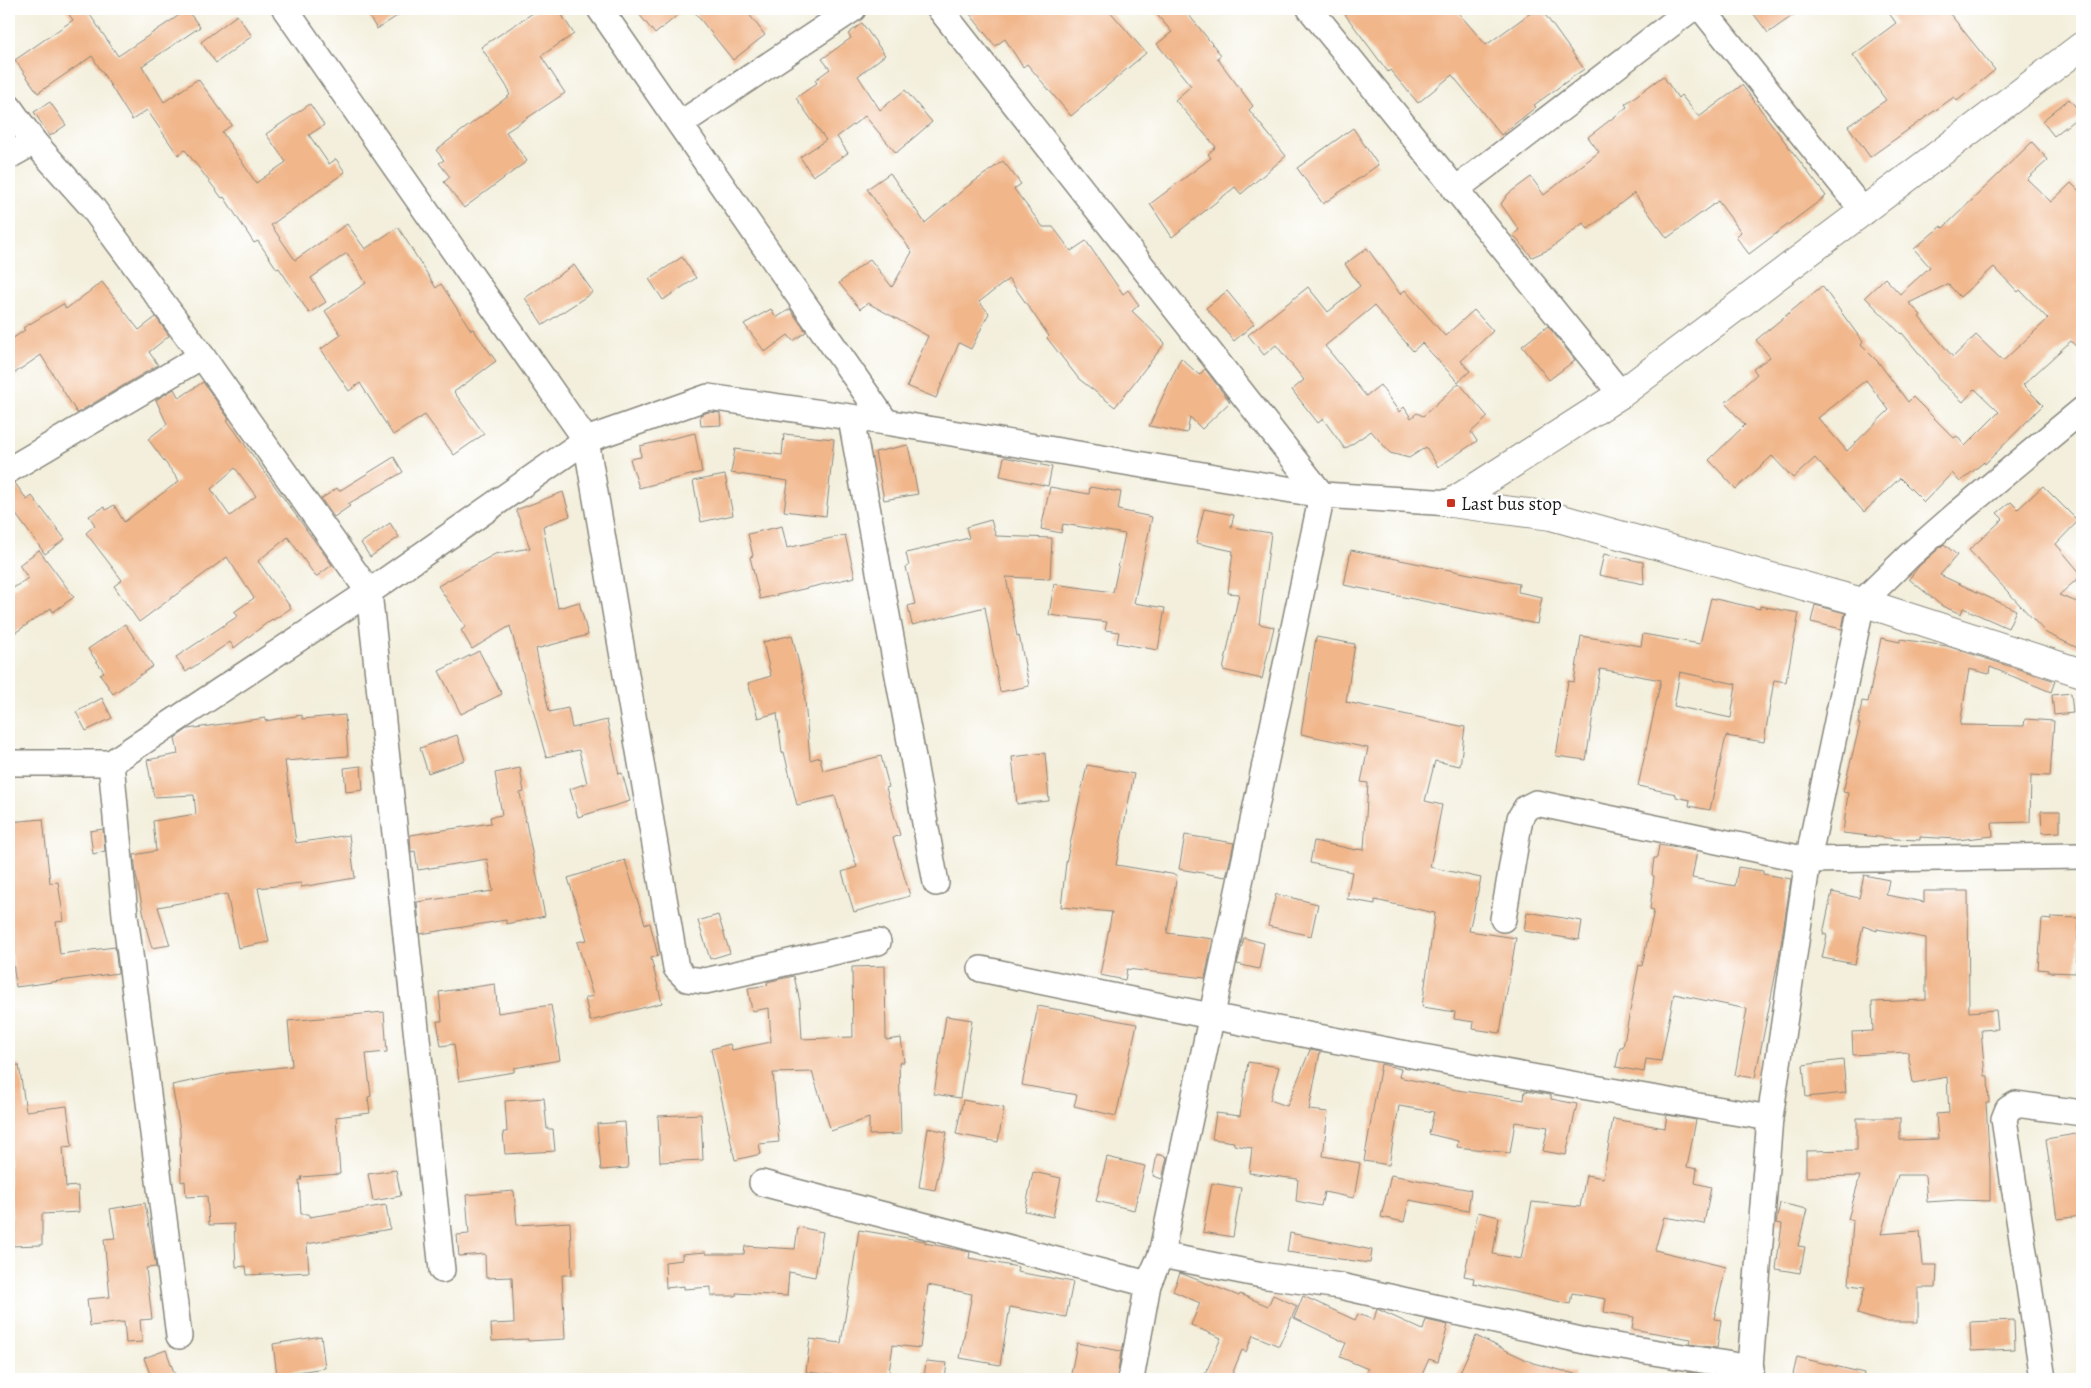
<svg xmlns="http://www.w3.org/2000/svg" width="2091" height="1388" viewBox="0 0 2091 1388" font-family="Alegreya,serif">
  <style>
    .building { fill: #f1b68a; fill-rule: evenodd }
    .lines { fill: none; stroke-linecap: round; stroke-linejoin: round }
    .minor-casing { stroke: #88867c; stroke-width: 28 }
    .tertiary-casing { stroke: #88867c; stroke-width: 30 }
    .minor { stroke: #fff; stroke-width: 25 }
    .tertiary { stroke: #fff; stroke-width: 28 }
    .poi-dot { fill: #c8321e; stroke: #fff; stroke-width: 2 }
    .labels { text-anchor: middle; stroke-width: 4.5; stroke-linejoin: round; paint-order: stroke }
    .poi-label { font-size: 19px; fill: #1c1c1c; stroke: #fff; text-anchor: start }
  </style>
  <rect width="100%" height="100%" fill="#fff"/>
  <filter id="ink" filterUnits="userSpaceOnUse"><feTurbulence type="fractalNoise" baseFrequency=".02" numOctaves="2"/><feDisplacementMap in="SourceGraphic" scale="10" xChannelSelector="R" yChannelSelector="G"/><feConvolveMatrix kernelMatrix="1 2 1 2 8 2 1 2 1" color-interpolation-filters="sRGB"/></filter>
  <filter id="wash" filterUnits="userSpaceOnUse"><feTurbulence type="fractalNoise" baseFrequency=".0096" numOctaves="4" result="noise"/><feDisplacementMap in="SourceGraphic" scale="20" xChannelSelector="R" yChannelSelector="G"/><feGaussianBlur stdDeviation="1.12" result="paint"/><feColorMatrix in="noise" values="0 0 0 0 0 0 0 0 0 0 0 0 0 0 0 0 0 1.4 0 .05"/><feComposite in="paint" operator="in"/></filter>
  <g filter="url(#wash)">
    <rect width="100%" height="100%" fill="#f3efdc"/>
    <g id="blocks">
      <g class="building">
        <polygon points="65,9 86,9 118,56 187,10 200,27 142,66 164,102 198,79 232,125 222,132 256,183 286,162 266,134 310,104 324,125 309,135 329,164 336,159 345,172 271,225 295,260 347,224 365,249 398,227 436,288 441,284 471,330 473,329 496,361 454,392 484,434 454,455 425,415 393,435 360,383 349,391 321,349 341,335 325,311 366,283 347,253 311,278 326,302 309,313 279,268 277,269 258,241 254,243 224,197 222,198 185,150 178,155 147,110 132,120 92,56 38,93 15,60 73,20"/>
        <polygon points="364,9 408,9 377,29"/>
        <polygon points="539,9 558,9 574,34 541,56 565,93 506,132 527,161 464,208 444,182 450,177 439,163 444,160 436,150 510,95 508,91 509,90 481,47"/>
        <polygon points="635,9 685,9 655,34"/>
        <polygon points="692,9 745,9 765,35 733,60"/>
        <polygon points="966,9 1108,9 1146,53 1071,116 1027,64 1023,67 1005,39 995,46"/>
        <polygon points="1152,9 1184,9 1221,55 1217,58 1253,106 1249,110 1286,156 1241,194 1235,187 1172,237 1150,204 1211,158 1208,154 1216,147 1175,100 1191,86 1157,44 1172,32"/>
        <polygon points="1341,9 1455,9 1486,45 1536,9 1541,9 1584,69 1534,105 1536,107 1501,135 1452,75 1418,103 1390,70 1388,72"/>
        <polygon points="1750,9 1802,9 1768,33"/>
        <polygon points="1886,9 1946,9 1995,70 1957,101 1954,97 1870,157 1848,126 1886,100 1853,55 1896,23"/>
        <polygon points="237,15 252,36 216,63 201,42"/>
        <polygon points="862,23 885,55 858,76 880,110 905,90 932,122 896,153 865,116 837,137 848,153 813,176 800,157 826,140 796,98 817,83 815,80 830,69 822,59 851,38 848,34"/>
        <polygon points="1663,76 1678,98 1681,95 1699,117 1742,85 1826,196 1749,254 1736,237 1741,232 1718,201 1667,238 1634,193 1588,229 1583,223 1550,249 1532,257 1513,235 1519,230 1501,204 1508,194 1531,177 1544,195 1599,152 1588,137 1627,107 1625,104"/>
        <polygon points="2069,99 2082,114 2054,136 2042,121"/>
        <polygon points="50,102 66,125 50,136 34,112"/>
        <polygon points="1353,128 1378,165 1323,204 1297,168"/>
        <path d="M2032,142L2048,160L2027,179L2051,202L2071,183L2082,194V353L2071,341L2023,385L2043,405L1985,464L1984,462L1960,482L1952,473L1924,502L1900,478L1864,512L1815,458L1793,478L1772,456L1736,489L1709,460L1745,425L1725,403L1757,374L1753,369L1770,357L1756,340L1822,286L1863,342L1861,345L1879,363L1908,402L1913,397L1954,438L1957,436L1965,446L1999,412L1975,389L1963,402L1937,378L1938,376L1902,333L1901,334L1865,297L1885,278L1900,294L1930,267L1914,249L1941,226L1943,228ZM1994,267L2018,292L2020,290L2048,319L2003,361L1976,335L1953,357L1919,317L1921,315L1909,303L1948,284L1960,297ZM1866,380L1889,410L1847,451L1818,418Z"/>
        <polygon points="1003,161 1021,184 1014,189 1043,227 1053,227 1071,251 1086,241 1123,294 1128,290 1139,305 1132,311 1165,343 1115,407 1079,379 1047,338 1049,336 1009,279 979,302 989,313 971,349 959,343 936,398 907,386 928,336 868,303 860,309 839,283 870,259 892,287 912,252 867,189 890,173 925,223 968,186"/>
        <polygon points="1367,248 1400,294 1405,290 1445,336 1474,310 1493,331 1461,361 1470,371 1458,382 1422,343 1413,351 1374,306 1325,346 1366,396 1380,385 1399,412 1404,407 1411,418 1417,413 1423,416 1459,383 1488,417 1471,432 1477,441 1438,467 1426,447 1409,458 1390,453 1371,431 1345,449 1323,419 1318,423 1292,390 1304,380 1276,345 1264,355 1248,335 1308,287 1328,312 1360,286 1345,264"/>
        <polygon points="682,257 696,278 663,300 649,279"/>
        <polygon points="574,265 593,292 543,325 525,298"/>
        <polygon points="102,282 139,330 156,317 169,336 149,352 158,365 77,413 41,355 9,377 9,341 25,330 23,328 63,304 66,309"/>
        <polygon points="1227,291 1254,324 1234,341 1206,308"/>
        <polygon points="771,309 776,318 790,309 806,332 793,341 788,335 765,352 744,324"/>
        <polygon points="1548,326 1575,360 1549,380 1522,346"/>
        <polygon points="1181,358 1199,375 1205,369 1230,402 1202,429 1190,417 1187,433 1149,426"/>
        <path d="M203,382L229,419L227,420L332,565L316,577L288,537L258,561L291,608L273,620L272,619L234,648L230,642L186,672L176,657L238,616L234,612L254,598L227,557L139,622L114,586L122,580L86,533L95,525L89,516L104,507L106,510L114,505L124,522L179,481L148,439L167,424L156,400L174,389L179,398ZM235,468L256,496L230,516L211,489Z"/>
        <polygon points="709,412 720,413 721,425 701,426 700,415"/>
        <polygon points="695,433 702,472 639,488 630,459 641,457 640,446"/>
        <polygon points="784,434 834,439 826,516 784,511 788,481 731,473 735,449 782,455"/>
        <polygon points="908,445 918,494 884,500 875,452"/>
        <polygon points="394,457 403,472 348,504 350,506 334,517 321,499 337,488 339,491"/>
        <polygon points="1004,457 1052,467 1048,486 1000,476"/>
        <polygon points="725,475 733,515 701,522 693,481"/>
        <polygon points="15,483 27,500 32,496 65,539 45,554 9,505 9,484"/>
        <polygon points="2043,486 2078,521 2056,544 2082,575 2059,595 2082,604 2082,650 2046,633 1969,550 2003,519 1997,513 2011,502 2018,509"/>
        <polygon points="1050,487 1089,494 1090,487 1121,492 1118,510 1152,517 1134,603 1165,608 1158,650 1117,643 1119,632 1105,630 1107,622 1049,615 1054,584 1113,592 1125,534 1063,524 1061,533 1041,529"/>
        <polygon points="563,492 570,516 543,526 558,608 579,602 588,635 536,649 549,712 568,708 572,728 607,720 619,774 622,773 630,801 578,817 570,789 587,783 579,750 546,757 510,626 472,649 461,630 466,627 438,586 495,554 530,548 516,510"/>
        <polygon points="1204,509 1234,515 1231,527 1271,533 1259,624 1274,627 1262,679 1223,670 1239,594 1228,593 1233,551 1196,543"/>
        <polygon points="991,520 996,536 1052,538 1050,579 1006,577 1017,636 1019,635 1029,686 1000,692 985,607 912,625 908,606 915,604 906,567 909,566 906,553 969,538 966,527"/>
        <polygon points="390,523 399,537 370,557 361,543"/>
        <polygon points="782,526 787,548 845,535 855,577 760,599 750,557 753,556 748,534"/>
        <polygon points="1944,544 1957,555 1940,575 2016,610 2008,628 1963,608 1961,614 1942,606 1909,579 1919,566"/>
        <polygon points="39,550 74,597 53,612 51,608 9,637 9,591 28,578 19,565"/>
        <polygon points="1351,550 1519,584 1518,592 1542,597 1537,624 1344,585"/>
        <polygon points="1604,554 1643,562 1644,584 1599,575"/>
        <path d="M1711,598L1760,609V606L1799,613L1786,682L1774,680L1764,742L1726,736L1710,810L1689,806L1690,800L1676,797V794L1638,786L1661,680L1600,669L1586,760L1556,756L1568,681L1574,682L1581,636L1641,646L1643,634L1700,644ZM1680,672L1736,684L1731,718L1674,706Z"/>
        <polygon points="1815,605 1845,613 1842,629 1811,622"/>
        <polygon points="125,624 153,666 113,694 100,674 104,672 88,649"/>
        <polygon points="792,635 805,689 804,689 810,760 820,757 823,771 881,756 889,787 886,788 900,835 893,838 910,896 854,912 842,872 857,867 835,796 797,805 784,752 782,753 777,713 758,718 748,683 771,676 763,642"/>
        <polygon points="1316,637 1355,644 1346,702 1465,727 1460,766 1435,761 1425,801 1442,805 1430,867 1481,878 1469,931 1516,938 1500,1033 1473,1029 1474,1022 1454,1019 1455,1012 1422,1007 1435,913 1375,900 1375,904 1347,899 1352,872 1310,863 1314,841 1356,850 1356,849 1364,850 1368,783 1361,782 1368,748 1301,734"/>
        <polygon points="1881,638 1900,642 1900,639 1947,646 2055,681 2051,692 1990,667 1989,674 1969,669 1960,725 2024,726 2025,719 2054,721 2050,776 2031,775 2030,822 1992,823 1993,836 1957,840 1957,839 1920,837 1920,840 1896,839 1843,833 1848,793 1843,792 1860,724 1858,724 1862,701 1868,702"/>
        <polygon points="479,651 502,694 461,714 439,671"/>
        <polygon points="2071,693 2073,713 2054,715 2052,695"/>
        <polygon points="102,698 112,718 86,731 76,712"/>
        <polygon points="302,715 302,719 345,715 348,756 285,761 296,843 349,835 355,878 301,887 301,883 258,888 269,942 238,948 227,894 158,907 170,945 152,948 147,931 136,875 134,855 156,851 153,821 196,814 194,795 154,797 147,760 178,754 175,738 188,729 265,718 265,721"/>
        <polygon points="457,735 465,760 428,773 420,748"/>
        <polygon points="1045,753 1049,801 1017,804 1012,757"/>
        <polygon points="1087,765 1134,774 1116,865 1177,875 1167,933 1213,939 1205,978 1127,969 1125,980 1100,975 1112,912 1061,907 1066,863"/>
        <polygon points="361,766 363,790 346,792 344,768"/>
        <polygon points="520,768 524,792 520,793 545,916 506,924 506,920 420,934 417,902 493,891 487,859 418,870 415,851 411,852 410,835 491,823 490,817 502,815 495,773"/>
        <polygon points="2041,811 2060,811 2060,832 2042,833"/>
        <polygon points="43,819 50,883 58,882 64,921 56,922 60,954 115,947 118,973 16,987 12,954 9,954 9,822"/>
        <polygon points="103,829 105,851 93,854 90,831"/>
        <polygon points="1185,835 1234,843 1226,877 1179,869"/>
        <polygon points="1659,845 1697,851 1692,878 1735,886 1738,867 1763,871 1763,874 1791,879 1779,957 1755,1078 1735,1075 1747,1009 1674,994 1661,1061 1646,1059 1644,1072 1616,1067 1620,1047 1623,1047 1639,965 1642,966 1654,910 1650,909 1654,876 1652,875 1654,858 1657,858"/>
        <polygon points="625,860 645,924 650,923 658,956 651,958 662,1003 590,1021 585,998 593,996 577,942 587,940 568,878"/>
        <polygon points="1864,875 1889,880 1886,895 1924,902 1924,891 1968,891 1969,1012 1996,1010 1998,1029 1981,1030 1985,1076 1988,1076 1989,1103 1986,1103 1990,1167 1990,1201 1958,1200 1927,1202 1925,1175 1898,1175 1881,1234 1920,1231 1923,1265 1937,1265 1936,1288 1918,1288 1918,1322 1884,1322 1857,1314 1865,1287 1849,1285 1853,1220 1848,1219 1860,1176 1806,1177 1806,1151 1857,1150 1857,1118 1900,1118 1900,1140 1938,1139 1936,1114 1949,1113 1947,1077 1913,1083 1908,1052 1853,1055 1852,1032 1873,1031 1872,1002 1926,1000 1926,938 1877,929 1877,931 1863,926 1855,964 1822,958 1827,935 1823,934 1832,892 1859,898"/>
        <polygon points="1276,894 1318,904 1311,936 1268,926"/>
        <polygon points="1527,912 1582,921 1579,940 1524,931"/>
        <polygon points="718,915 730,953 710,959 698,921"/>
        <polygon points="2051,917 2079,918 2076,973 2048,972 2048,970 2038,969 2042,919 2051,920"/>
        <polygon points="1244,938 1264,943 1259,969 1237,964"/>
        <polygon points="885,966 886,1040 901,1038 904,1062 899,1062 901,1134 869,1135 869,1118 831,1131 812,1072 773,1073 779,1142 759,1144 761,1154 735,1160 711,1049 730,1044 732,1050 771,1042 769,1008 752,1011 748,988 768,985 767,982 794,976 800,1002 802,1039 853,1037 852,967"/>
        <polygon points="495,984 498,1013 551,1005 560,1060 514,1068 514,1072 459,1081 454,1044 441,1046 437,1021 442,1021 439,992"/>
        <polygon points="1038,1006 1137,1024 1116,1116 1074,1106 1077,1095 1022,1085"/>
        <polygon points="384,1012 387,1052 366,1054 371,1096 368,1097 370,1113 336,1117 340,1174 301,1177 302,1180 299,1180 301,1214 309,1214 309,1217 386,1205 390,1229 307,1244 309,1272 247,1275 246,1266 236,1267 234,1224 209,1225 207,1196 186,1197 185,1181 181,1182 180,1130 172,1085 229,1073 292,1066 288,1021"/>
        <polygon points="946,1016 972,1020 960,1098 934,1094"/>
        <polygon points="1310,1050 1320,1052 1309,1110 1328,1112 1323,1156 1360,1163 1354,1198 1324,1192 1321,1206 1296,1201 1298,1179 1249,1173 1252,1148 1234,1145 1234,1142 1212,1139 1216,1113 1240,1116 1248,1062 1279,1067 1270,1100 1287,1106"/>
        <polygon points="1843,1060 1846,1093 1806,1097 1803,1065"/>
        <polygon points="1381,1064 1401,1069 1399,1077 1457,1090 1524,1100 1525,1091 1551,1095 1551,1099 1577,1104 1566,1155 1543,1151 1548,1127 1515,1122 1510,1153 1457,1147 1458,1141 1429,1134 1434,1112 1399,1106 1389,1165 1364,1161"/>
        <polygon points="19,1065 26,1111 67,1106 72,1146 63,1147 66,1187 78,1186 79,1212 42,1214 42,1245 9,1246 9,1218 12,1218 9,1173 9,1066"/>
        <polygon points="544,1098 547,1129 553,1129 555,1151 505,1154 503,1132 507,1132 505,1101"/>
        <polygon points="963,1100 1004,1108 998,1142 956,1134"/>
        <polygon points="701,1114 703,1160 660,1162 658,1116"/>
        <polygon points="1667,1115 1696,1120 1687,1167 1697,1169 1695,1183 1711,1187 1704,1224 1664,1217 1655,1250 1726,1267 1714,1319 1721,1320 1717,1348 1690,1344 1691,1339 1632,1329 1634,1317 1604,1312 1606,1299 1572,1293 1570,1304 1473,1283 1474,1278 1464,1276 1478,1212 1499,1217 1493,1254 1521,1259 1532,1202 1580,1207 1586,1175 1603,1178 1613,1119 1665,1128"/>
        <polygon points="625,1122 628,1168 601,1170 597,1124"/>
        <polygon points="928,1128 947,1132 935,1190 919,1187"/>
        <polygon points="2082,1133 2082,1216 2057,1219 2046,1139"/>
        <polygon points="1157,1154 1167,1157 1162,1179 1153,1176"/>
        <polygon points="1107,1157 1145,1166 1134,1210 1096,1201"/>
        <polygon points="396,1170 401,1196 373,1201 368,1174"/>
        <polygon points="1033,1172 1061,1178 1053,1217 1025,1211"/>
        <polygon points="1391,1175 1471,1190 1468,1211 1409,1200 1404,1222 1381,1217"/>
        <polygon points="1212,1183 1241,1188 1233,1237 1203,1232"/>
        <polygon points="514,1191 517,1225 570,1222 572,1275 562,1275 565,1339 528,1341 528,1339 492,1341 491,1324 514,1323 512,1277 486,1278 485,1254 459,1256 457,1235 469,1234 466,1195"/>
        <polygon points="145,1203 156,1267 146,1268 152,1319 140,1320 142,1342 126,1343 124,1322 90,1326 87,1299 110,1297 104,1239 115,1238 110,1209"/>
        <polygon points="1780,1203 1807,1209 1798,1246 1805,1247 1800,1273 1776,1269 1782,1224 1776,1223"/>
        <polygon points="798,1227 823,1232 815,1277 789,1272 787,1296 736,1293 736,1296 711,1296 711,1287 684,1289 684,1286 666,1288 665,1262 682,1260 682,1254 706,1252 706,1254 744,1254 745,1246 795,1249"/>
        <polygon points="859,1230 925,1241 925,1243 970,1252 969,1258 1018,1267 1017,1272 1073,1282 1066,1317 1010,1307 1000,1365 960,1358 972,1294 928,1285 920,1348 893,1345 888,1379 844,1379 833,1377 833,1375 806,1372 810,1339 841,1343"/>
        <polygon points="1290,1233 1372,1250 1370,1263 1287,1252"/>
        <polygon points="1180,1273 1239,1296 1240,1294 1268,1306 1273,1295 1297,1306 1279,1346 1253,1335 1246,1352 1242,1350 1230,1379 1203,1379 1221,1338 1191,1325 1200,1303 1173,1291"/>
        <polygon points="1303,1296 1355,1320 1358,1314 1374,1320 1377,1309 1423,1330 1426,1320 1448,1325 1438,1362 1429,1359 1420,1379 1363,1379 1368,1369 1340,1357 1346,1343 1294,1318"/>
        <polygon points="2014,1320 2015,1349 1971,1351 1970,1322"/>
        <polygon points="321,1336 325,1368 277,1375 273,1344"/>
        <polygon points="1476,1336 1533,1363 1575,1374 1574,1379 1457,1379"/>
        <polygon points="1077,1343 1121,1351 1117,1379 1070,1379"/>
        <polygon points="166,1350 175,1375 163,1379 152,1379 144,1358"/>
        <polygon points="1797,1357 1864,1373 1863,1379 1792,1379"/>
        <polygon points="926,1361 947,1363 945,1379 924,1379"/>
        <polygon points="1687,1372 1712,1376 1711,1379 1686,1379"/>
      </g>
    </g>
  </g>
  <g filter="url(#ink)">
    <use href="#blocks" fill-opacity="0" stroke="#88867c" stroke-width="1"/>
    <g class="lines">
      <defs>
        <g id="minor">
          <polyline points="285,9 586,440 676,968 687,979 705,981 878,942"/>
          <polyline points="600,9 886,422"/>
          <polyline points="940,9 1322,495 1161,1255 1148,1284 1131,1379"/>
          <polyline points="1310,9 1621,394"/>
          <polyline points="1702,9 1864,212"/>
          <polyline points="9,107 34,142 92,207 202,356 369,592 442,1270"/>
          <polyline points="680,124 853,9"/>
          <polyline points="9,156 34,142"/>
          <polyline points="1455,190 1691,9"/>
          <polyline points="851,419 936,883"/>
          <polyline points="9,470 202,356"/>
          <polyline points="9,763 111,763 369,592 586,440 708,397 886,422 1322,495 1451,503"/>
          <polyline points="111,763 125,915 179,1336"/>
          <polyline points="1503,919 1520,818 1526,808 1536,803 1808,860 2082,856"/>
          <path d="M981,969C1243,1024 1506,1075 1770,1118"/>
          <polyline points="762,1183 1148,1284"/>
          <polyline points="1161,1255 1267,1276 1340,1286 1585,1341 1751,1368"/>
          <polyline points="1749,1379 1770,1118 1808,860 1862,602 1910,555 1958,513 2082,410"/>
          <polyline points="2043,1379 2004,1119 2008,1109 2016,1104 2082,1113"/>
        </g>
        <g id="tertiary">
          <polyline points="1451,503 1621,394 2082,46"/>
          <polyline points="1451,503 1551,516 1862,602 2082,673"/>
        </g>
      </defs>
      <use href="#minor" class="minor-casing"/>
      <use href="#tertiary" class="tertiary-casing"/>
      <use href="#minor" class="minor"/>
      <use href="#tertiary" class="tertiary"/>
    </g>
  </g>
  <rect class="poi-dot" x="1446" y="498" width="10" height="10" rx="2.5"/>
  <g class="labels">
    <g class="poi-label">
      <text x="1461" y="510">Last bus stop</text>
    </g>
  </g>
  <rect width="2091" height="1388" fill="none" stroke="#fff" stroke-width="30"/>
</svg>
